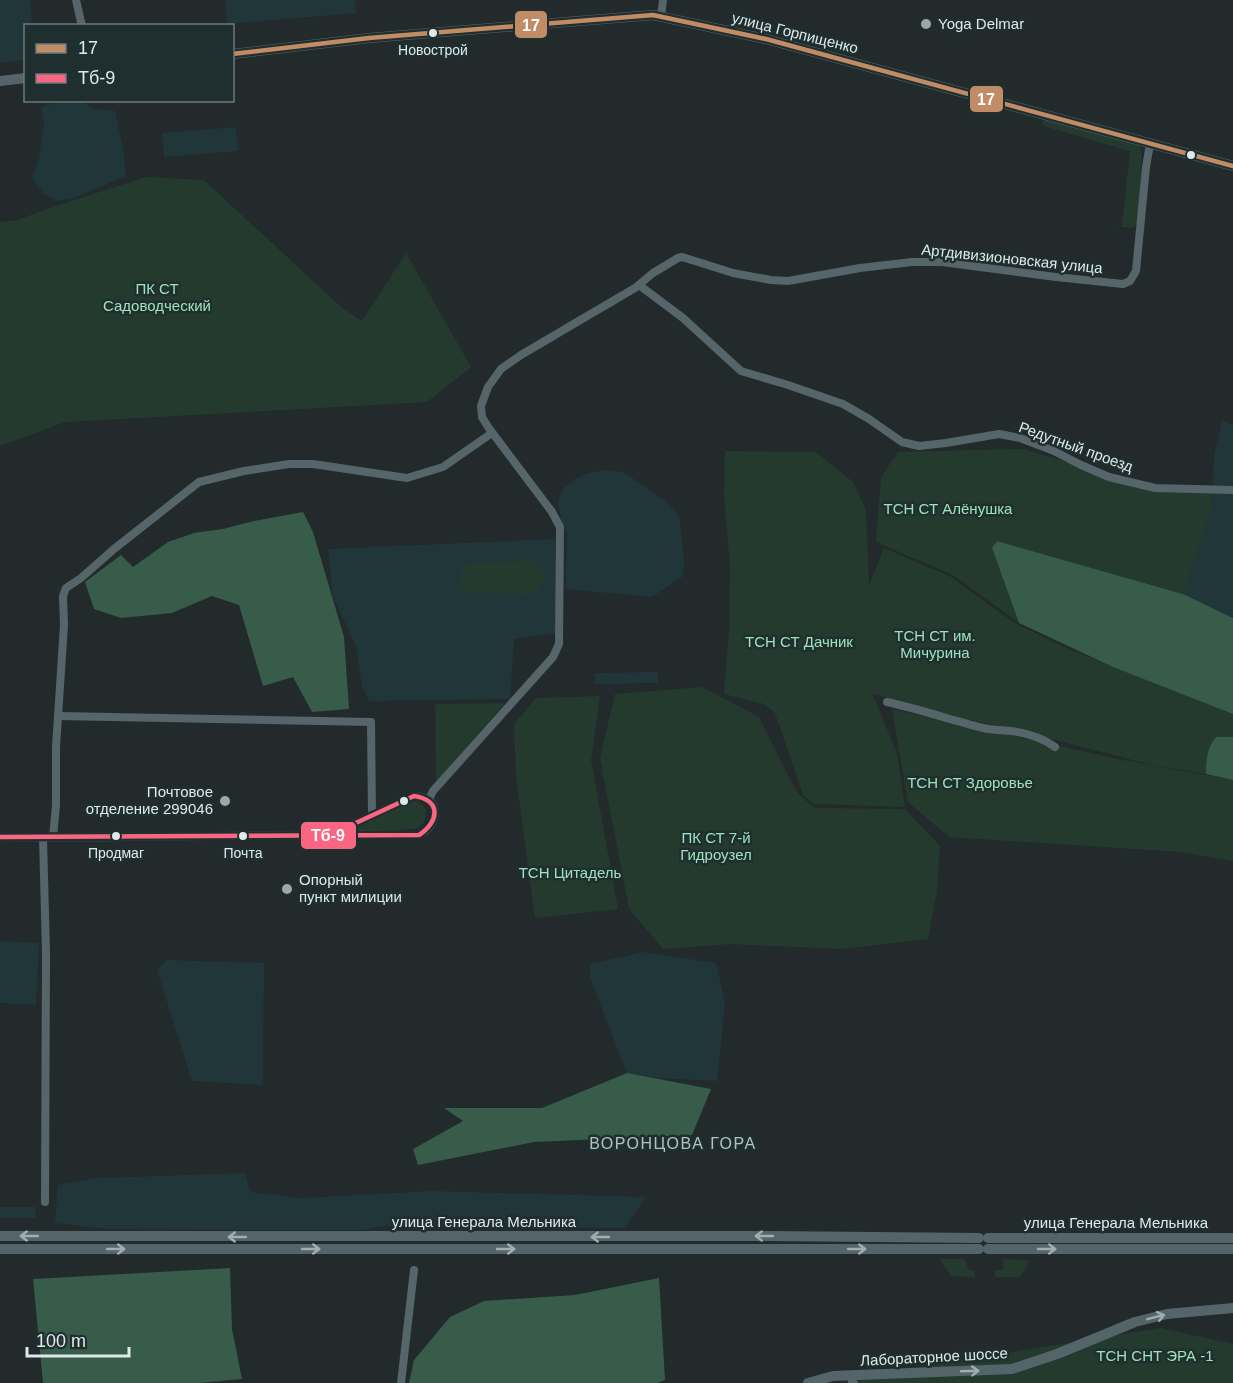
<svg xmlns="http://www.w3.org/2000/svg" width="1233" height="1383" viewBox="0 0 1233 1383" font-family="Arial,sans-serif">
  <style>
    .built { fill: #213638 }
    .green { fill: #253a2f }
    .forest { fill: #375c49 }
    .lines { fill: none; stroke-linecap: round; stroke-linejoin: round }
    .minor { stroke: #566569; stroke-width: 8 }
    .major { stroke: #54656a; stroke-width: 10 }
    .bus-1-casing { stroke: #1f2e2f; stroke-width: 9 }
    .bus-2-casing { stroke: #1f2e2f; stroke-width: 9 }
    .bus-1 { stroke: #c18c65; stroke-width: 4.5 }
    .bus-2 { stroke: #fa6682; stroke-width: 4.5 }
    .oneway { stroke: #a1aeb0 }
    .poi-dot { fill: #9ea6a8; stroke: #1f2e2f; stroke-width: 2 }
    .bus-dot { fill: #e0e9ea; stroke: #1f2e2f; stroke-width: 2 }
    .labels { text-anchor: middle; stroke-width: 5; stroke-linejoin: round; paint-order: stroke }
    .bus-label { font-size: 14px; fill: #e0e9ea; stroke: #1f2e2f }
    .poi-label { font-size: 15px; fill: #e0e9ea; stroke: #1f2e2f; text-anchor: start }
    .street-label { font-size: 15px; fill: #e0e9ea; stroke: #1f2e2f }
    .park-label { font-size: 15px; fill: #9de3bb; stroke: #1f2e2f }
    .neighbourhood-label { font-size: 16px; letter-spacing: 1.5px; fill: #b0c2c4; stroke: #1f2e2f }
    .line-badge { stroke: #1f2e2f; stroke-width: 2 }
    .badge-label { font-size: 16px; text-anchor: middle; font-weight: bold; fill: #fff }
  </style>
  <rect width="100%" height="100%" fill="#222a2c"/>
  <g class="built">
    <polygon points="0,0 30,0 32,25 26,26 25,60 0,63"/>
    <polygon points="225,0 355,0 356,13 227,24"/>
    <polygon points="67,100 81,101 92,108 115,111 123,148 126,176 72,199 57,201 43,193 32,178 39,158 44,123 41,107"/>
    <polygon points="236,127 238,151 164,157 162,133"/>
    <polygon points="1222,421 1233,425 1233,618 1183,594 1212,509 1214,455"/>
    <polygon points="603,470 617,471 625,473 665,501 679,515 684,559 683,576 652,597 566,589 567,533 561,519 558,501 562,490 575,479 586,474"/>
    <polygon points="555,539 557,633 514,639 510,699 369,701 362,686 356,646 333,597 328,549"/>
    <polygon points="658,672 658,683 595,684 595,673"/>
    <polygon points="0,941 39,943 36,1005 0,1003"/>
    <polygon points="643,952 716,963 725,1003 717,1081 655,1078 627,1073 590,978 590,964"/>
    <polygon points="167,960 264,963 263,1085 192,1081 157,970"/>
    <polygon points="245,1173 250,1192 301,1198 433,1191 646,1197 625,1228 382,1226 363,1230 237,1230 107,1229 55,1223 58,1185 98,1178"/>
    <polygon points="0,1207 36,1207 35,1218 0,1218"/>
  </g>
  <g class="green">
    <polygon points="1046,118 1136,142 1140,147 1142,154 1138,225 1131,228 1107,225 1122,226 1130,151 1047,127 1042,124 1042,121"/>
    <polygon points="146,177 204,180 341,307 362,321 406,253 471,367 427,402 65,422 0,446 0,222 18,220 44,210"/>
    <polygon points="1023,449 1155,488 1212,493 1212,509 1183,594 997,541 992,548 1019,623 953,575 876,542 881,477 898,452"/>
    <polygon points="725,451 816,452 853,482 866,510 869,586 884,548 951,577 1013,622 1062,646 1233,714 1233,737 1216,737 1207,760 1206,774 1152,765 1013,729 945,715 872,693 897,753 905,807 815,804 803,795 775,713 764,704 724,694 729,629 730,567 724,497"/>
    <polygon points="533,561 541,567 545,578 539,590 531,594 469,593 462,586 459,579 462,570 470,563"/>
    <polygon points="702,687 759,717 796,791 814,808 905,809 940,846 937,891 928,939 841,949 731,944 663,949 629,909 600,758 615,694"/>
    <polygon points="600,696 591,760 618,909 535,918 516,776 514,724 536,698"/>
    <polygon points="505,703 436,782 435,704"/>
    <polygon points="892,709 1123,760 1233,780 1233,861 1182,852 949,837 908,802"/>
    <path d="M415,801L420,802L426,810C426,817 425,823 419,827C410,832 370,830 357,831L355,829V827L408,802Z"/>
    <polygon points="939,1259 964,1259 967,1262 967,1267 969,1270 975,1271 974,1277 951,1276"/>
    <polygon points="1003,1259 1030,1260 1020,1277 995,1277 995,1270 1003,1270"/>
    <polygon points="1161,1328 1233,1344 1233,1383 859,1383 859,1377"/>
  </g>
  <g class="forest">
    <polygon points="303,512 313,532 344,637 349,709 312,712 293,677 263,686 239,605 212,596 172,613 121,618 94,609 85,582 121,555 133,567 168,542 194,533 223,529 254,521"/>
    <polygon points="997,541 1183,594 1233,618 1233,714 1113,667 1019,623 992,548"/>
    <path d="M1216,737H1233V780L1206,774C1206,761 1207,747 1216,737Z"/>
    <polygon points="627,1073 711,1089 692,1135 534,1142 418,1165 413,1149 463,1121 444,1108 542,1108"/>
    <polygon points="230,1268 232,1329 242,1379 199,1383 43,1383 33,1279"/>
    <polygon points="659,1278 665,1380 657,1383 409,1383 414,1360 450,1317 484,1301 575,1295"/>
  </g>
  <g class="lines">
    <g class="minor">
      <polyline points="76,0 82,26"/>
      <polyline points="661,17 663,0"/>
      <polyline points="639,285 683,318 741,371 788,385 843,404 869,419 902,442 919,446 946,443 999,434 1020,438 1054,451 1081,465 1109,477 1155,488 1233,490"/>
      <path d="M887,702C919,709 951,720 983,728C992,730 1001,730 1011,731C1026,733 1043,738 1055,747"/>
      <polyline points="58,716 371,722 372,815"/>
      <polyline points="429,799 433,791 553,657 559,644 560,527 552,512 488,427 482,417 481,406 488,387 501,369 521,355 577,322 635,288 653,273 678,258 682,257 733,273 771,280 788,281 860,268 912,262 942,262 1056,277 1123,284 1130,281 1136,271 1146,167 1150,144"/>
      <path d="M0,837C140,839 279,833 419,835C440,825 442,796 414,796L332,834"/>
      <polyline points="43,837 46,953 45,1202"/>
      <polyline points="53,837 56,805 56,747 64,625 63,596 66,588 81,578 114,549 199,482 244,471 289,464 313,464 407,478 443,467 492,433"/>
      <polyline points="852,1382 854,1383"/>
      <polyline points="401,1383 414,1270"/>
    </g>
    <g class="major">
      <polyline points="232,54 369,38 653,15 766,39 1233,166"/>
      <polyline points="0,81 26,78"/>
      <polyline points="0,1236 768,1236 979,1238"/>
      <polyline points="988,1238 1233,1238"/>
      <polyline points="0,1249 979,1249"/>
      <polyline points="988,1249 1233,1249"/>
      <polyline points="808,1383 833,1376 1012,1369 1057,1354 1135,1322 1167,1314 1233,1308"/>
    </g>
    <defs>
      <polyline id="bus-1" points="232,54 369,38 653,15 766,39 1233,166"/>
      <path id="bus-2" d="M0,837L419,835C439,822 442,800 414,796L332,834"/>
    </defs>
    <use href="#bus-1" class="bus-1-casing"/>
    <use href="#bus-2" class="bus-2-casing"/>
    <use href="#bus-1" class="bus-1"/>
    <use href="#bus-2" class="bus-2"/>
  </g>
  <defs><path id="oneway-shaft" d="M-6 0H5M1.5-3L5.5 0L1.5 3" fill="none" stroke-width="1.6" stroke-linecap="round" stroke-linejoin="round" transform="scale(1.5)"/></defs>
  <g class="oneway">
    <use href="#oneway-shaft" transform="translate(29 1236) rotate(-180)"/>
    <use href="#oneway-shaft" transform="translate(764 1236) rotate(-180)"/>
    <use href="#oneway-shaft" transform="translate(237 1237) rotate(-180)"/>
    <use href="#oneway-shaft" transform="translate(600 1237) rotate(180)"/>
    <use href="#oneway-shaft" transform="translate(116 1249)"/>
    <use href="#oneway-shaft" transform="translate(311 1249)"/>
    <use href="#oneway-shaft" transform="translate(506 1249)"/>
    <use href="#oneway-shaft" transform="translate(857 1249)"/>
    <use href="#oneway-shaft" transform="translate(1047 1249)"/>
    <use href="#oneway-shaft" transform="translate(1156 1317) rotate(-14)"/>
    <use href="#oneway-shaft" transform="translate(970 1371) rotate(-2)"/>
  </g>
  <g class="poi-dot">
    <circle cx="926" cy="24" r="6"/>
    <circle cx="225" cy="801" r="6"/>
    <circle cx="287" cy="889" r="6"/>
  </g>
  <g class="bus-dot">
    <circle cx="433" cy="33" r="5"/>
    <circle cx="1191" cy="155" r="5"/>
    <circle cx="404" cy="801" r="5"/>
    <circle cx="116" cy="836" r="5"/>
    <circle cx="243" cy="836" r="5"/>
  </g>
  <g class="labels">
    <g class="bus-label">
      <text x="433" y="55">Новострой</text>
      <text x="116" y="858">Продмаг</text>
      <text x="243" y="858">Почта</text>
    </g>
    <g class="poi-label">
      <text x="938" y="29">Yoga Delmar</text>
      <text x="213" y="797" text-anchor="end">Почтовое<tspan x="213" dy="17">отделение 299046</tspan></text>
      <text x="299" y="885">Опорный<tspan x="299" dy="17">пункт милиции</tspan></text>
    </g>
    <g class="street-label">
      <text transform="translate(795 33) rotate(14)" y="5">улица Горпищенко</text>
      <text transform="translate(1012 259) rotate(6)" y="5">Артдивизионовская улица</text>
      <text transform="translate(1076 447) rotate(20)" y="5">Редутный проезд</text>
      <text x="484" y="1227">улица Генерала Мельника</text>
      <text x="1116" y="1228">улица Генерала Мельника</text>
      <text transform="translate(934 1357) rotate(-3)" y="5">Лабораторное шоссе</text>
    </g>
    <g class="park-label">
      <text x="157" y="294">ПК СТ<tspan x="157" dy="17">Садоводческий</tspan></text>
      <text x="948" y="514">ТСН СТ Алёнушка</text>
      <text x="935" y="641">ТСН СТ им.<tspan x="935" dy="17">Мичурина</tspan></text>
      <text x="799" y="647">ТСН СТ Дачник</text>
      <text x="970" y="788">ТСН СТ Здоровье</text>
      <text x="716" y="843">ПК СТ 7-й<tspan x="716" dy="17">Гидроузел</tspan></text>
      <text x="570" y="878">ТСН Цитадель</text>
      <text x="1155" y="1361">ТСН СНТ ЭРА -1</text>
    </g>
    <g class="neighbourhood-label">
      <text x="673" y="1149">ВОРОНЦОВА ГОРА</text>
    </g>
  </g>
  <g class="line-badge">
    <rect x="514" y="10" width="34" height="29" rx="6" fill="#c18c65"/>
    <rect x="969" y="85" width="35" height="28" rx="6" fill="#c18c65"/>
    <rect x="300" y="821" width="57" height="29" rx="6" fill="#fa6682"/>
  </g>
  <g class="badge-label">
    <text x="531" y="31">17</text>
    <text x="986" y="105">17</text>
    <text x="328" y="841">Тб-9</text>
  </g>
  <rect x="24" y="24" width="210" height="78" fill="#1f2e2f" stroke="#6c797a" stroke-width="1.5"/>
  <rect x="36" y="44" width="30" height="9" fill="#c18c65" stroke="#6c797a" stroke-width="1.5"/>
  <text x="78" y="54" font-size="18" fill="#e0e9ea">17</text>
  <rect x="36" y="74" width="30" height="9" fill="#fa6682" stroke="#6c797a" stroke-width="1.5"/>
  <text x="78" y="84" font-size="18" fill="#e0e9ea">Тб-9</text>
  <path d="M27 1347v9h102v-9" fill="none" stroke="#e0e9ea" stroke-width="3"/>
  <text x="36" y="1347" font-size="18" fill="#e0e9ea" stroke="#1f2e2f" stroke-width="4.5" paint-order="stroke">100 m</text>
</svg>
